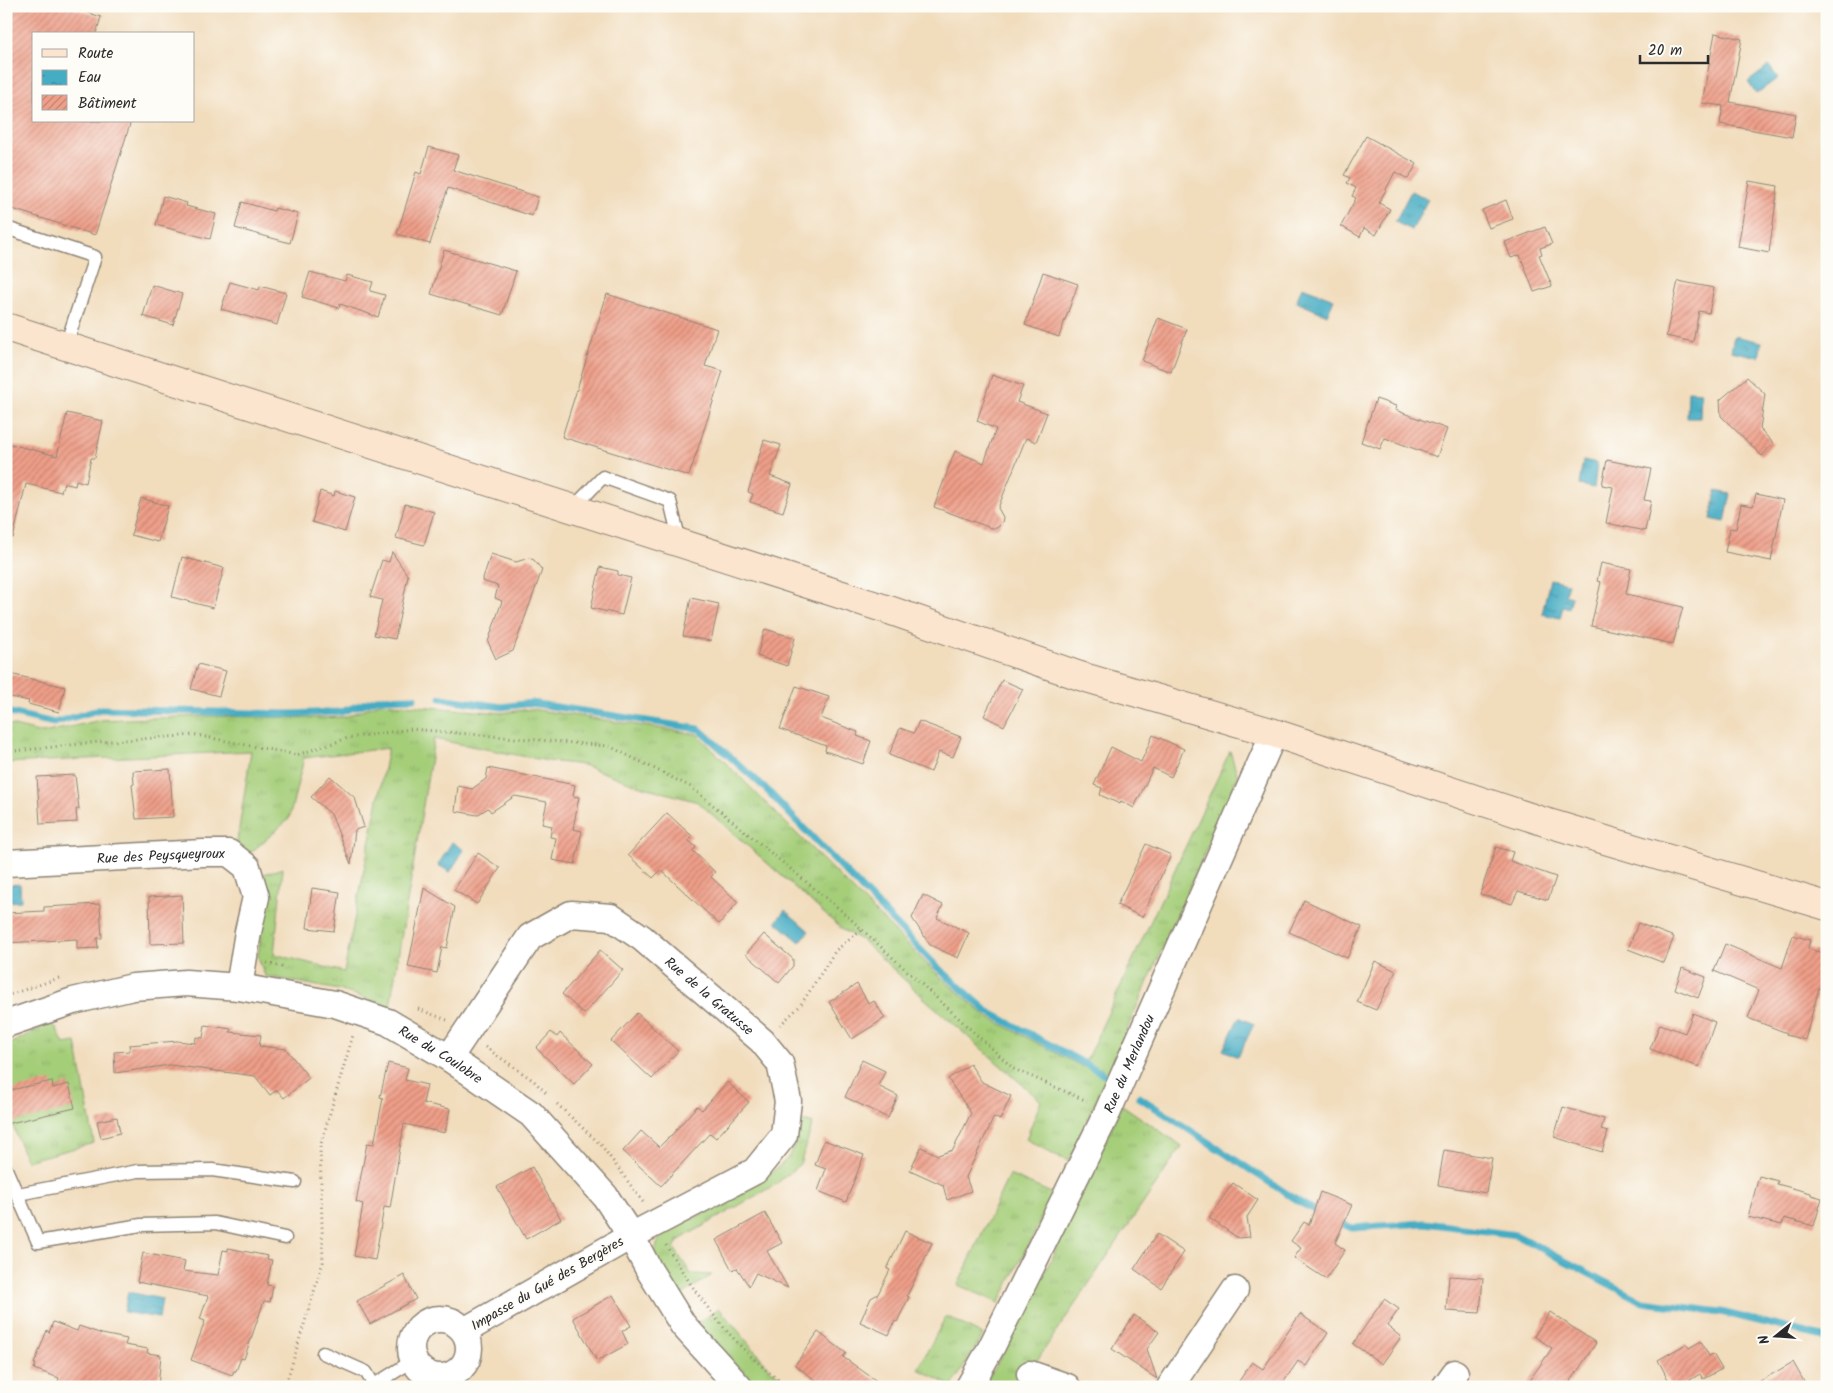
<svg xmlns="http://www.w3.org/2000/svg" width="1833" height="1393" viewBox="0 0 1833 1393" font-family="Kalam,sans-serif">
  <style>
    .grass { fill: url(#grass-tufts); stroke: #687c52 }
    .water { fill: url(#water-ripples); stroke: #386c77 }
    .lines { fill: none; stroke-linecap: round; stroke-linejoin: round }
    .stream { stroke: #44acc3; stroke-width: 7 }
    .building { fill: url(#building-hatch) }
    .service-casing { stroke: #8e8474; stroke-width: 15 }
    .minor-casing { stroke: #8e8474; stroke-width: 29 }
    .secondary-casing { stroke: #8e8474; stroke-width: 30 }
    .path { stroke: #8e8474; stroke-width: 3; stroke-dasharray: 1 4; stroke-linecap: butt }
    .service { stroke: #fff; stroke-width: 12 }
    .minor { stroke: #fff; stroke-width: 26 }
    .secondary { stroke: #fce5cf; stroke-width: 28 }
    .labels { text-anchor: middle; stroke-width: 4; stroke-linejoin: round; paint-order: stroke }
    .street-label { font-size: 14px; fill: #2b2b2b; stroke: #fdfcf7 }
  </style>
  <defs>
    <pattern id="grass-tufts" width="24" height="20" patternUnits="userSpaceOnUse" patternTransform="scale(1.25)"><rect width="24" height="20" fill="#a5ce79"/><path d="M3 7l-1-3M5 7V3M7 7l1-3M15 17l-1-3M17 17v-4M19 17l1-3" fill="none" stroke="#8eb169"/></pattern>
    <pattern id="water-ripples" width="26" height="14" patternUnits="userSpaceOnUse" patternTransform="scale(1.25)"><rect width="26" height="14" fill="#44acc3"/><path d="M2 4q2-2 4 0t4 0M15 11q2-2 4 0t4 0" fill="none" stroke="#398c9f"/></pattern>
    <pattern id="building-hatch" width="6" height="6" patternUnits="userSpaceOnUse" patternTransform="scale(1.25)"><rect width="6" height="6" fill="#ef9f89"/><path d="M-1 1l2-2M0 6l6-6M5 7l2-2" fill="none" stroke="#c28270"/></pattern>
  </defs>
  <rect width="100%" height="100%" fill="#fdfcf7"/>
  <filter id="ink" filterUnits="userSpaceOnUse"><feTurbulence type="fractalNoise" baseFrequency=".02" numOctaves="2"/><feDisplacementMap in="SourceGraphic" scale="10" xChannelSelector="R" yChannelSelector="G"/><feConvolveMatrix kernelMatrix="1 2 1 2 8 2 1 2 1" color-interpolation-filters="sRGB"/></filter>
  <filter id="wash" filterUnits="userSpaceOnUse"><feTurbulence type="fractalNoise" baseFrequency=".0096" numOctaves="4" result="noise"/><feDisplacementMap in="SourceGraphic" scale="20" xChannelSelector="R" yChannelSelector="G"/><feGaussianBlur stdDeviation="1.12" result="paint"/><feColorMatrix in="noise" values="0 0 0 0 0 0 0 0 0 0 0 0 0 0 0 0 0 1.4 0 .05"/><feComposite in="paint" operator="in"/></filter>
  <g filter="url(#wash)">
    <rect width="100%" height="100%" fill="#f1dcbc"/>
    <g class="grass">
      <polygon points="380,703 502,713 531,709 697,734 936,973 986,1016 1083,1067 1230,751 1238,777 1069,1161 1056,1156 1026,1139 1041,1101 925,999 863,941 843,930 698,802 637,785 583,765 548,761 434,739 390,1006 339,990 265,976 258,957 264,907 261,875 283,868 274,954 344,972 388,748 304,758 289,819 247,856 236,848 251,751 6,763 6,724 43,733 101,720 207,716 315,718 345,717"/>
      <polygon points="50,1023 56,1028 64,1044 76,1042 94,1143 26,1161 6,1106 6,1046"/>
      <polygon points="1122,1105 1182,1146 1019,1387 982,1387 995,1367 1054,1254"/>
      <path d="M800,1121L813,1123L800,1164L776,1184L679,1240L674,1248L691,1274L712,1275L679,1297L653,1257L660,1236C687,1221 782,1176 792,1151C796,1142 797,1130 800,1121Z"/>
      <polygon points="1009,1175 1054,1194 999,1303 958,1285"/>
      <polygon points="719,1308 771,1370 796,1387 760,1387 739,1369 698,1323"/>
      <polygon points="946,1316 983,1335 952,1386 918,1369"/>
    </g>
    <g class="water">
      <polygon points="1769,66 1778,78 1756,94 1748,82"/>
      <polygon points="1411,191 1428,199 1412,230 1395,222"/>
      <polygon points="1302,287 1334,299 1327,315 1296,302"/>
      <polygon points="1734,336 1762,342 1759,357 1731,351"/>
      <polygon points="1688,391 1701,392 1700,418 1687,418"/>
      <polygon points="1583,460 1597,463 1594,488 1579,485"/>
      <polygon points="1716,491 1731,494 1725,522 1711,519"/>
      <polygon points="1550,579 1568,583 1565,595 1572,597 1569,608 1563,606 1560,618 1542,614"/>
      <polygon points="452,842 464,850 450,872 438,865"/>
      <polygon points="20,884 21,901 6,902 6,885"/>
      <polygon points="785,910 809,931 800,942 776,922"/>
      <polygon points="1239,1017 1254,1024 1238,1057 1223,1050"/>
      <polygon points="128,1292 162,1299 159,1318 124,1312"/>
    </g>
    <g class="lines">
      <g class="stream">
        <polyline points="441,698 502,707 531,703 699,729 764,787 937,967 987,1011 1104,1074"/>
        <polyline points="6,712 54,723 101,709 290,714 341,712 377,699 414,698"/>
        <polyline points="1139,1097 1301,1203 1322,1214"/>
        <polyline points="1336,1221 1352,1228 1425,1223 1516,1235 1643,1302 1721,1312 1827,1338"/>
      </g>
    </g>
    <g id="blocks">
      <g class="building">
        <polygon points="6,6 68,6 101,17 96,34 34,34 34,121 131,121 95,235 6,207"/>
        <polygon points="1715,33 1742,39 1730,102 1796,114 1792,137 1720,124 1723,106 1702,103"/>
        <polygon points="1366,136 1417,164 1408,179 1395,172 1379,203 1390,209 1376,235 1364,228 1360,237 1341,226 1356,198 1352,196 1356,188 1347,183 1350,178 1344,175"/>
        <polygon points="429,147 458,155 453,170 538,197 532,216 448,188 430,244 397,234 416,172 421,174"/>
        <polygon points="1749,181 1778,186 1769,253 1738,247"/>
        <polygon points="163,196 187,203 186,206 216,214 210,239 156,225"/>
        <polygon points="1506,200 1513,219 1489,228 1482,210"/>
        <polygon points="242,202 274,211 275,208 298,214 290,243 235,228"/>
        <polygon points="1545,227 1552,244 1540,248 1542,254 1539,255 1552,286 1534,292 1520,255 1511,258 1505,242"/>
        <polygon points="444,250 516,271 502,315 431,294"/>
        <polygon points="310,272 345,281 347,275 373,282 370,291 385,295 378,317 340,304 339,308 302,297"/>
        <polygon points="1043,272 1078,284 1059,337 1025,325"/>
        <polygon points="1678,281 1714,288 1709,313 1699,311 1693,342 1666,336"/>
        <polygon points="230,282 259,290 260,286 286,293 277,325 221,309"/>
        <polygon points="152,285 182,294 173,325 143,316"/>
        <polygon points="607,294 717,329 705,366 723,371 689,476 562,437"/>
        <polygon points="1158,318 1187,329 1171,372 1142,361"/>
        <polygon points="992,375 1023,386 1017,402 1047,413 1036,442 1026,438 998,508 1003,517 1002,523 997,528 991,528 934,507 955,451 984,463 996,429 977,421"/>
        <polygon points="1747,377 1765,394 1760,429 1773,443 1762,456 1721,416 1720,400"/>
        <polygon points="1376,399 1396,406 1395,410 1447,429 1437,457 1385,438 1380,449 1361,442"/>
        <polygon points="67,413 103,421 95,458 91,458 86,483 76,480 75,486 64,483 61,492 26,484 13,538 6,537 6,443 57,456"/>
        <polygon points="764,440 781,445 770,476 792,484 783,512 750,502 753,494 748,492"/>
        <polygon points="1607,460 1651,469 1644,500 1651,501 1645,531 1606,523 1613,487 1602,485"/>
        <polygon points="320,491 334,496 335,491 355,497 345,532 312,522"/>
        <polygon points="1756,494 1783,500 1771,561 1725,552 1730,528 1736,529 1741,504 1753,506"/>
        <polygon points="141,498 168,506 158,542 131,535"/>
        <polygon points="405,504 434,512 424,545 396,538"/>
        <polygon points="392,552 408,576 395,639 374,635 382,600 370,597 382,560 389,562"/>
        <polygon points="491,554 516,562 529,558 534,560 542,570 513,651 496,659 488,642 502,601 495,598 498,586 482,581"/>
        <polygon points="182,557 224,568 213,608 172,597"/>
        <polygon points="1601,563 1631,569 1626,594 1683,607 1673,644 1591,626 1601,582 1597,581"/>
        <polygon points="600,567 618,571 618,575 631,578 622,615 591,608"/>
        <polygon points="691,598 719,604 711,641 683,636"/>
        <polygon points="765,629 795,638 787,666 757,656"/>
        <polygon points="198,664 226,671 219,696 191,689"/>
        <polygon points="6,673 65,687 59,712 28,704 29,701 6,696"/>
        <polygon points="1002,680 1023,689 1004,726 984,716"/>
        <polygon points="796,686 829,697 821,718 858,732 857,736 871,741 863,764 825,751 826,746 780,729"/>
        <polygon points="919,721 961,737 953,757 939,752 931,772 889,755 900,728 914,733"/>
        <polygon points="1153,735 1184,749 1171,777 1153,768 1134,808 1121,801 1120,804 1100,795 1102,788 1094,785 1111,747 1141,762"/>
        <polygon points="488,768 575,785 573,796 579,797 573,829 582,831 575,864 552,860 556,838 550,837 552,826 542,824 547,802 515,796 491,812 488,808 477,815 455,811 458,786 472,789 486,779"/>
        <polygon points="170,769 173,817 136,819 132,785 134,784 133,771"/>
        <polygon points="75,775 79,809 76,809 77,822 40,824 37,777"/>
        <polygon points="330,776 355,798 364,827 355,830 351,864 331,814 311,797"/>
        <polygon points="667,813 692,836 688,840 696,847 693,851 715,872 711,877 738,902 719,924 661,870 653,878 628,855"/>
        <polygon points="1146,844 1171,855 1142,917 1117,905"/>
        <polygon points="1496,847 1513,852 1510,861 1556,877 1548,900 1518,891 1512,904 1480,894"/>
        <polygon points="478,853 500,868 477,904 454,890"/>
        <polygon points="312,888 340,892 334,931 307,928"/>
        <polygon points="424,888 455,907 447,948 442,947 437,973 408,967"/>
        <polygon points="182,895 184,943 150,944 149,897"/>
        <polygon points="923,895 943,905 937,918 969,933 958,958 930,945 912,918"/>
        <polygon points="1304,900 1362,927 1347,958 1289,932"/>
        <polygon points="100,904 102,938 97,938 98,948 77,949 77,939 6,943 6,913 44,911 44,907"/>
        <polygon points="1638,923 1674,937 1664,963 1628,949"/>
        <polygon points="764,934 793,959 793,966 779,983 746,954"/>
        <polygon points="1793,935 1810,940 1808,949 1827,954 1827,991 1819,988 1805,1040 1786,1035 1787,1033 1748,1018 1759,990 1714,971 1725,944 1782,968"/>
        <polygon points="600,950 623,970 584,1014 562,994"/>
        <polygon points="1375,961 1396,971 1376,1010 1357,1002"/>
        <polygon points="1682,968 1706,977 1698,998 1675,989"/>
        <polygon points="857,984 869,1004 874,1001 885,1018 852,1039 829,1002"/>
        <polygon points="637,1013 678,1051 652,1079 611,1041"/>
        <polygon points="1693,1013 1715,1022 1699,1067 1650,1049 1660,1024 1685,1033"/>
        <polygon points="205,1025 231,1029 230,1032 261,1035 259,1046 286,1049 309,1078 284,1098 277,1090 270,1095 255,1076 170,1065 115,1073 114,1052 130,1051 129,1045 177,1041 195,1043 196,1037 203,1038"/>
        <polygon points="551,1032 557,1037 560,1033 593,1064 574,1084 536,1048"/>
        <polygon points="862,1060 885,1071 878,1086 898,1096 888,1118 845,1097"/>
        <polygon points="388,1063 408,1068 405,1080 427,1085 423,1103 450,1109 445,1133 404,1124 390,1208 384,1207 375,1260 354,1256 363,1204 356,1202 367,1143 374,1144 383,1098 380,1097"/>
        <polygon points="970,1064 982,1082 1011,1096 1000,1120 994,1117 966,1177 971,1191 947,1200 943,1185 910,1170 921,1147 938,1155 953,1150 971,1113 948,1079"/>
        <polygon points="52,1081 53,1088 69,1084 75,1108 6,1124 6,1091"/>
        <polygon points="727,1082 749,1102 716,1138 710,1133 661,1186 623,1151 641,1131 659,1147 668,1138 669,1138 697,1106 702,1110"/>
        <polygon points="1563,1107 1604,1119 1601,1130 1608,1132 1602,1152 1554,1137"/>
        <polygon points="117,1117 120,1133 101,1138 97,1121"/>
        <polygon points="824,1140 864,1155 846,1202 818,1191 826,1169 815,1165"/>
        <polygon points="1444,1150 1492,1158 1486,1193 1438,1185"/>
        <polygon points="532,1167 561,1219 526,1239 497,1187"/>
        <polygon points="1759,1176 1778,1181 1777,1184 1811,1193 1811,1195 1822,1198 1814,1226 1784,1218 1782,1225 1748,1217"/>
        <polygon points="1233,1183 1258,1200 1247,1217 1250,1237 1238,1238 1209,1218"/>
        <polygon points="1320,1192 1352,1205 1335,1243 1345,1250 1326,1279 1294,1258 1301,1248 1291,1241 1304,1222 1309,1225"/>
        <polygon points="765,1213 782,1243 767,1251 788,1288 756,1273 749,1286 737,1268 732,1270 716,1240"/>
        <polygon points="905,1231 932,1243 907,1296 909,1297 897,1322 895,1321 889,1335 860,1322 871,1298 878,1294 890,1270 887,1269"/>
        <polygon points="1157,1234 1184,1252 1161,1288 1134,1269"/>
        <polygon points="228,1248 268,1256 267,1259 272,1260 267,1285 273,1286 270,1302 264,1301 244,1359 241,1358 236,1371 234,1371 232,1375 191,1360 205,1321 200,1319 208,1296 137,1282 143,1253 185,1261 183,1271 218,1275 223,1250 228,1251"/>
        <polygon points="404,1275 416,1299 370,1324 357,1301"/>
        <polygon points="1449,1276 1483,1278 1480,1313 1446,1311"/>
        <polygon points="613,1295 631,1326 622,1331 628,1344 597,1361 573,1318"/>
        <polygon points="1384,1299 1399,1309 1387,1326 1401,1337 1382,1364 1353,1344"/>
        <polygon points="1550,1312 1596,1343 1567,1387 1525,1387 1552,1348 1534,1336"/>
        <polygon points="1300,1314 1328,1333 1306,1366 1298,1361 1283,1383 1289,1387 1235,1387 1252,1362 1263,1369"/>
        <polygon points="1134,1315 1159,1332 1147,1349 1157,1379 1112,1349"/>
        <polygon points="53,1322 77,1331 79,1326 102,1334 127,1339 125,1345 148,1349 147,1353 161,1355 158,1387 56,1387 59,1378 34,1369 36,1364 34,1364 47,1330 49,1333"/>
        <polygon points="818,1332 846,1353 843,1357 885,1387 825,1387 795,1365"/>
        <polygon points="1701,1341 1709,1356 1713,1354 1722,1369 1703,1379 1700,1374 1678,1387 1672,1387 1658,1360 1686,1344 1689,1348"/>
        <polygon points="1793,1362 1807,1387 1750,1387"/>
      </g>
    </g>
  </g>
  <g filter="url(#ink)">
    <use href="#blocks" fill-opacity="0" stroke="#8e8474" stroke-width="1"/>
    <g class="lines">
      <defs>
        <g id="service">
          <polyline points="6,228 95,257 66,345"/>
          <polyline points="572,509 603,477 670,501 680,542"/>
          <polyline points="6,1169 38,1242 141,1225 215,1223 285,1238"/>
          <polyline points="18,1194 138,1171 212,1170 295,1182"/>
          <polyline points="323,1353 366,1372 375,1387"/>
          <polyline points="374,1385 414,1360"/>
        </g>
        <g id="minor">
          <path id="s1" d="M6,863L203,853H229L247,867L256,897L248,932L239,987"/>
          <path id="s2" d="M6,1024L73,1001L133,987L186,983L239,987L335,1004L388,1022L449,1058L531,1114L605,1196L631,1236L649,1270L683,1325L739,1387"/>
          <path id="s3" d="M449,1058L530,937L571,914L611,917L642,938L762,1041L780,1063L788,1101L784,1135L755,1171L631,1236L464,1331"/>
          <circle cx="440" cy="1348" r="29"/>
          <polyline points="1030,1374 1067,1387"/>
          <path id="s4" d="M969,1387L992,1346L1108,1111L1274,733"/>
          <polyline points="1170,1387 1235,1290"/>
          <polyline points="1445,1387 1455,1373"/>
        </g>
        <polyline id="secondary" points="6,327 889,610 1080,676 1274,733 1545,822 1827,906"/>
      </defs>
      <use href="#service" class="service-casing"/>
      <use href="#minor" class="minor-casing"/>
      <use href="#secondary" class="secondary-casing"/>
      <g class="path">
        <polyline points="6,752 98,742 196,735 297,755 348,738 411,729 609,746 691,787 844,913 1014,1069 1087,1101"/>
        <polyline points="267,963 285,968"/>
        <polyline points="6,996 62,977"/>
        <polyline points="418,1009 447,1020"/>
        <polyline points="780,1025 800,1006 836,950 862,930"/>
        <polyline points="485,1047 534,1081 546,1093"/>
        <polyline points="557,1104 601,1145 643,1202"/>
        <path d="M666,1245C698,1299 736,1350 788,1387"/>
        <polyline points="285,1387 323,1262 320,1147 353,1035"/>
      </g>
      <use href="#service" class="service"/>
      <use href="#minor" class="minor"/>
      <use href="#secondary" class="secondary"/>
    </g>
  </g>
  <g class="labels">
    <g class="street-label">
      <text dy="5" stroke="none"><textPath href="#s1" startOffset="155">Rue des Peysqueyroux</textPath></text>
      <text dy="5" stroke="none"><textPath href="#s3" startOffset="359">Rue de la Gratusse</textPath></text>
      <text dy="5" stroke="none"><textPath href="#s2" startOffset="454">Rue du Coulobre</textPath></text>
      <text dy="5" stroke="none"><textPath href="#s4" startOffset="361">Rue du Merlandou</textPath></text>
      <text transform="translate(547 1283) rotate(-30)" y="5">Impasse du Gué des Bergères</text>
    </g>
  </g>
  <rect width="1833" height="1393" fill="none" stroke="#fdfcf7" stroke-width="25"/>
  <rect x="32" y="32" width="162" height="90" fill="#fdfcf7" stroke="#a9a8a5"/>
  <rect x="42" y="49" width="25" height="8" fill="#fce5cf" stroke="#a9a8a5"/>
  <text x="78" y="58" font-size="15" fill="#2b2b2b">Route</text>
  <rect x="42" y="70" width="25" height="15" fill="url(#water-ripples)" stroke="#a9a8a5"/>
  <text x="78" y="82" font-size="15" fill="#2b2b2b">Eau</text>
  <rect x="42" y="95" width="25" height="15" fill="url(#building-hatch)" stroke="#a9a8a5"/>
  <text x="78" y="108" font-size="15" fill="#2b2b2b">Bâtiment</text>
  <g transform="translate(1776 1336) rotate(253)" stroke="#fdfcf7" stroke-width="4" paint-order="stroke">
  <path d="M0-4L9 19L0 12L-9 19Z" fill="#2b2b2b"/>
  <text y="-8" font-size="14" font-weight="bold" text-anchor="middle" fill="#2b2b2b">N</text>
  </g>
  <path d="M1640 55v8h68v-8" fill="none" stroke="#2b2b2b" stroke-width="2.5"/>
  <text x="1648" y="55" font-size="15" fill="#2b2b2b" stroke="#fdfcf7" stroke-width="4" paint-order="stroke">20 m</text>
</svg>
